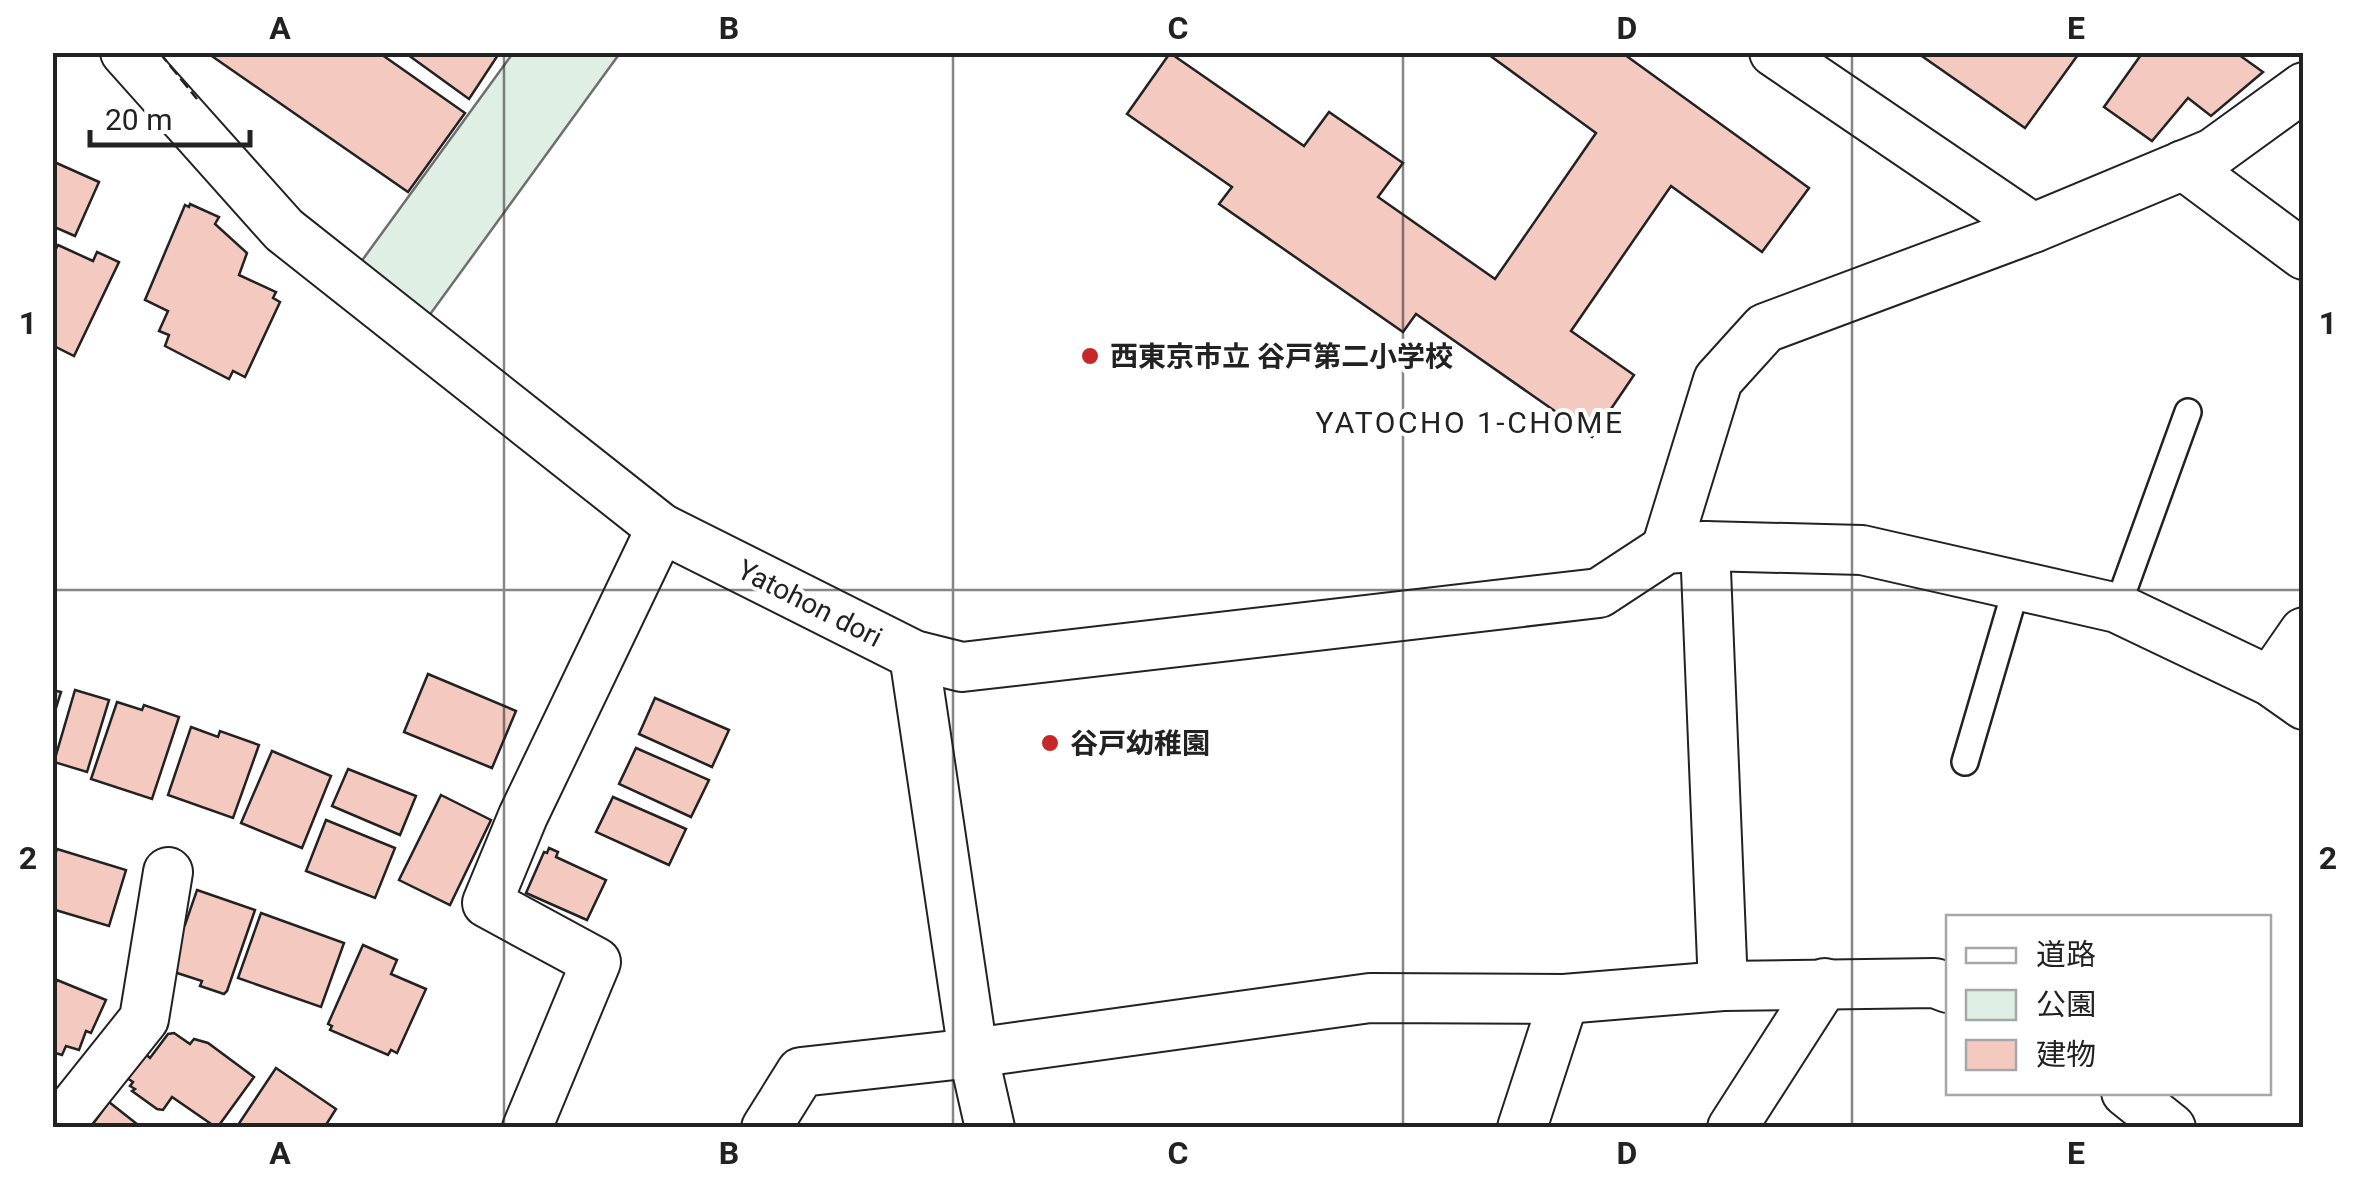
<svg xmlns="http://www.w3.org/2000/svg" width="2356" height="1180" viewBox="0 0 2356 1180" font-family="Roboto,'Noto Sans JP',sans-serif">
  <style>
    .green { fill: #e0efe3; stroke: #6f6f6f; stroke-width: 2.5 }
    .building { fill: #f3c9c0; stroke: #222; stroke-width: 2.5 }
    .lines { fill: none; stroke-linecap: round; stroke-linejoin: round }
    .service-casing { stroke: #222; stroke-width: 30 }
    .minor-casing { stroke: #222; stroke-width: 52 }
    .service { stroke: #fff; stroke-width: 25 }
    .minor { stroke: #fff; stroke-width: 48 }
    .fence { stroke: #222; stroke-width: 2.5; stroke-dasharray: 12 5; stroke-linecap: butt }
    .grid { fill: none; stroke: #222; stroke-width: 2.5; stroke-opacity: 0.55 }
    .poi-dot { fill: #c62828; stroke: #fff; stroke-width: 4 }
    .labels { text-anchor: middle; stroke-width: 8; stroke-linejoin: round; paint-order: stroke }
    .poi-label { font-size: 28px; font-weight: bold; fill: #222; stroke: #fff; text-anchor: start }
    .street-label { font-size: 28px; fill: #222; stroke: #fff }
    .neighbourhood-label { font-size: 30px; letter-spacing: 2.5px; fill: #222; stroke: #fff }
    .neatline { fill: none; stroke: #222; stroke-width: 4 }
    .grid-label { font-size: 32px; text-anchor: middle; font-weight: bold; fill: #222 }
  </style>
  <rect width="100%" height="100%" fill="#fff"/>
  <polygon class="green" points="513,53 620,53 426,320 358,266"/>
  <g class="building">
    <polygon points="206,52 378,52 465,113 408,192"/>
    <polygon points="404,52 500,52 469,99"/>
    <polygon points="1485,52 1621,52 1809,188 1762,252 1671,186 1571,331 1634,375 1592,437 1416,314 1403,332 1219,204 1232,187 1127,114 1170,53 1304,146 1329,112 1403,163 1378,197 1495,279 1596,133"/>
    <polygon points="1916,52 2080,52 2025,128"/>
    <polygon points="2143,52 2235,52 2263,72 2211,116 2188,98 2152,141 2104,107"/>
    <polygon points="52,161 99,182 75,236 52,226"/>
    <polygon points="190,204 219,217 215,224 247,253 239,275 276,292 273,298 280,302 245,377 233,371 229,379 165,346 169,335 159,331 168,311 145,300 185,205 189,207"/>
    <polygon points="58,245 93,261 97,252 119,262 74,356 52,345 52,256"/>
    <polygon points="428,674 516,711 492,768 404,732"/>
    <polygon points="52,690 61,692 52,721"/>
    <polygon points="75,690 109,700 87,772 54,762"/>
    <polygon points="655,698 729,730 712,767 639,734"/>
    <polygon points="117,702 142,710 144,705 179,717 152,799 91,779"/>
    <polygon points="191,727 218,737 220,731 259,745 233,818 168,795"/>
    <polygon points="636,748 709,780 691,817 619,784"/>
    <polygon points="272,751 331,776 302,848 241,823"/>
    <polygon points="348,769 416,796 400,835 332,806"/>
    <polygon points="441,795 491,820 450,905 399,880"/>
    <polygon points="613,797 686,829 669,865 596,832"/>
    <polygon points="326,820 395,848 375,898 306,871"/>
    <polygon points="549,848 558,852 556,857 606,880 587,920 526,893 544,852 547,853"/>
    <polygon points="57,849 126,870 109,926 52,909 52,866"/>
    <polygon points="197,890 255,910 227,991 224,994 200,986 202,981 171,971 174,921 185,925"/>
    <polygon points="261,913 344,943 321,1007 238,978"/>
    <polygon points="363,945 397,960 391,974 426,989 397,1053 391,1050 388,1055 330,1030 332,1026 328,1024"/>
    <polygon points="57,980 106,1000 91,1033 86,1031 79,1050 66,1046 62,1055 52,1052 52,991"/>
    <polygon points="174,1033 190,1044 194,1039 208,1043 254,1077 217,1128 172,1097 163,1110 157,1109 132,1091 135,1089 130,1086 133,1082 124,1076 142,1051 150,1058 168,1034"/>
    <polygon points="276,1068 336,1109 324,1128 236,1128"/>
    <polygon points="109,1102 142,1128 90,1128"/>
  </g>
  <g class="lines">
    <defs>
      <g id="service">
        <polyline points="2117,608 2188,412"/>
        <polyline points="1965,762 2017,585"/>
      </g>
      <g id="minor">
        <polyline points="125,52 284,230 661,528 914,655 962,667 1599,593 1666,549 1705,546 1862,550 2117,608 2270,681 2304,705"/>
        <polyline points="1774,52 2033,228"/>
        <polyline points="2183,165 2304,255"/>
        <polyline points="1705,546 1723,986"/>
        <polyline points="1666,549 1718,380 1765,328 2033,228 2213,153 2304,87"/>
        <polyline points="914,655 973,1053 990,1128"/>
        <polyline points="2270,681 2304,632"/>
        <polyline points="2126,1092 2171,1128"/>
        <polyline points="57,1128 144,1019 168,872"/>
        <polyline points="527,1128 596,962 487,903 523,816 661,528"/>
        <polyline points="766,1128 801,1072 973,1053 1370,998 1564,999 1723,986 1935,983 1948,988"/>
        <polyline points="1522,1128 1564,999"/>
        <polyline points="1732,1128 1825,983"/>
      </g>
    </defs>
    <use href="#service" class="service-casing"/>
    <use href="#minor" class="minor-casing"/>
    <use href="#service" class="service"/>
    <use href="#minor" class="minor"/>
    <polyline class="fence" points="159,52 197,99"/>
  </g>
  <path class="grid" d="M504,52V1128M953,52V1128M1403,52V1128M1852,52V1128M52,590H2304"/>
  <g class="poi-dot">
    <circle cx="1090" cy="356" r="10"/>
    <circle cx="1050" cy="743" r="10"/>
  </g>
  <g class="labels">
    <g class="poi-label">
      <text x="1110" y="366">西東京市立 谷戸第二小学校</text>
      <text x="1070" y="753">谷戸幼稚園</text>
    </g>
    <g class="street-label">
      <text transform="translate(810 603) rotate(27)" y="10">Yatohon dori</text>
    </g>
    <g class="neighbourhood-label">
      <text x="1470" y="433">YATOCHO 1-CHOME</text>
    </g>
  </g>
  <rect width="2356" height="1180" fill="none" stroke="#ffffff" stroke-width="110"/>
  <rect x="1946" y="915" width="325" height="180" fill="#ffffff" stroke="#a7a7a7" stroke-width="2.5"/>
  <rect x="1966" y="948" width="50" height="15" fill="#ffffff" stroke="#a7a7a7" stroke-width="2.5"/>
  <text x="2036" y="965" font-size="30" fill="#222222">道路</text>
  <rect x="1966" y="990" width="50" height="30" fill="#e0efe3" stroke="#a7a7a7" stroke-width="2.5"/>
  <text x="2036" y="1015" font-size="30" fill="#222222">公園</text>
  <rect x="1966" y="1040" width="50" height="30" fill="#f3c9c0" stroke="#a7a7a7" stroke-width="2.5"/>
  <text x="2036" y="1065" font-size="30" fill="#222222">建物</text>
  <path d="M90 130v15h160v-15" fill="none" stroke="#222222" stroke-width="5"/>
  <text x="105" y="130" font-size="30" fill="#222222" stroke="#ffffff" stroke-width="8" paint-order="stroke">20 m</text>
  <rect x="55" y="55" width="2246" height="1070" class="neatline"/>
  <g class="grid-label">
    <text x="280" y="39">A</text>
    <text x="729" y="39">B</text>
    <text x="1178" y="39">C</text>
    <text x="1627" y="39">D</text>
    <text x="2076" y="39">E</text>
    <text x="28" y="334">1</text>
    <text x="2328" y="334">1</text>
    <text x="28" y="869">2</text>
    <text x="2328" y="869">2</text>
    <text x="280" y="1164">A</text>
    <text x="729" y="1164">B</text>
    <text x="1178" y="1164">C</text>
    <text x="1627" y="1164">D</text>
    <text x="2076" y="1164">E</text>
  </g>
</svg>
